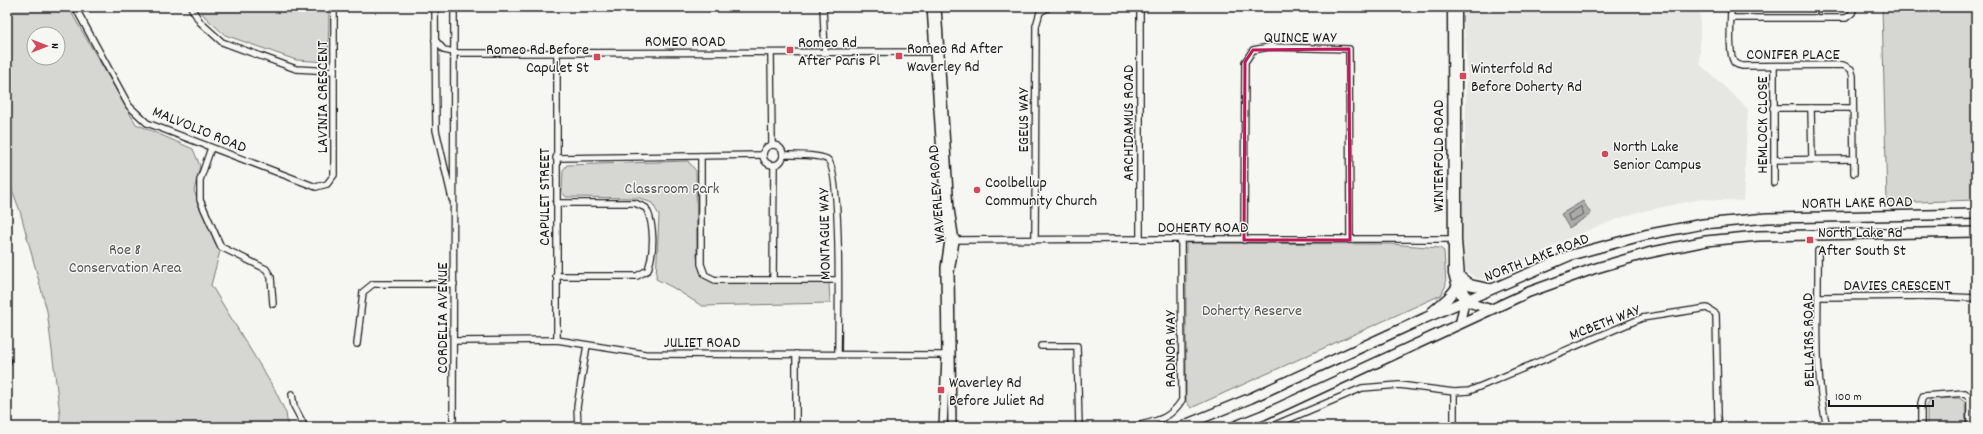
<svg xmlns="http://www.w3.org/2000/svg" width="1983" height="434" viewBox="0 0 1983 434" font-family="Dekko,sans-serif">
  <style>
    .built { fill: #e6e6e2 }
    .green { fill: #d6d6d2; stroke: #797977; fill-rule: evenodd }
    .water { fill: #acaca9; stroke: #727271 }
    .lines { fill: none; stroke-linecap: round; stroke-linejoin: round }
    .shore { stroke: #565654; stroke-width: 1 }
    .minor-casing { stroke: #1c1c1c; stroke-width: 8 }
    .tertiary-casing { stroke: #1c1c1c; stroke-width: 10 }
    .secondary-casing { stroke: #1c1c1c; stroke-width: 11 }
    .primary-casing { stroke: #1c1c1c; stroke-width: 12 }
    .minor { stroke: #f6f6f2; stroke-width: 5.5 }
    .tertiary { stroke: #f6f6f2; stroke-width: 7 }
    .secondary { stroke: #f6f6f2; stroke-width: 8 }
    .primary { stroke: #f6f6f2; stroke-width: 9 }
    .marked { fill: none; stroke: #c2185b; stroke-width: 3; stroke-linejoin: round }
    .poi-dot { fill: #d1495b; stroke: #f6f6f2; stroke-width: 1.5 }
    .labels { text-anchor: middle; stroke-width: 3; stroke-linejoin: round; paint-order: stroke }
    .street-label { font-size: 16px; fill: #1c1c1c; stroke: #f6f6f2 }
    .poi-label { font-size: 16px; fill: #1c1c1c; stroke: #f6f6f2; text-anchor: start }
    .park-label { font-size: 16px; fill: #545453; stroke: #f6f6f2 }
  </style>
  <rect width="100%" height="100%" fill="#f6f6f2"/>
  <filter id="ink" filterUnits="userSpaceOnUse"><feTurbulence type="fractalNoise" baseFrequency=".025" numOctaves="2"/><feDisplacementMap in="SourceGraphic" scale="8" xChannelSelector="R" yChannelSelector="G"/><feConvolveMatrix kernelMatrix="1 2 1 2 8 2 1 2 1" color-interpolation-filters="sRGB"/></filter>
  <g filter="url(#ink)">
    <polygon class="built" points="1463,7 1700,7 1700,64 1748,109 1743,201 1701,199 1634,213 1575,235 1488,279 1476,278 1465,270 1462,227 1467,70"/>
    <g class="green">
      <path d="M7,7H68L136,124L193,149L200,166L194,191L220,251L211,285L275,390L286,413L288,427H59L60,414L47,311L20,211L7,176ZM34,34H58V58H34Z"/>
      <polygon points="198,7 329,7 328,62 296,60 225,35 205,17"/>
      <polygon points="1882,7 1976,7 1976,200 1887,203"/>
      <polygon points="688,161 696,171 697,257 700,271 714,276 766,277 829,283 830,303 702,306 672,287 656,279 659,215 652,203 639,198 566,197 562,192 563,170 567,165"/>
      <polygon points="1186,243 1390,244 1440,248 1444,251 1446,285 1441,295 1191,408 1186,401"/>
      <polygon points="1932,398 1959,398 1965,402 1966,427 1927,427 1927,404"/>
    </g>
    <polygon class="water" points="1583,201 1591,214 1569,228 1561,214"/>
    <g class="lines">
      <polygon class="shore" points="1581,207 1584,214 1570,221 1568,215"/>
      <defs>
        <g id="minor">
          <polyline points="75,7 129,106 147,123 316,187 327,184 334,175 334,7"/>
          <polyline points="191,7 200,22 222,42 296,69 334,71"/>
          <polyline points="435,7 436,130 452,199"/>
          <polyline points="823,7 825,53"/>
          <polyline points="1140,7 1140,239"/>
          <path d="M1731,7C1731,18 1728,54 1734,62C1736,65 1739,65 1742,66L1843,65L1851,69L1853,76L1854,173"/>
          <polyline points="1731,18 1846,18 1852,13 1854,7"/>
          <polyline points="435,40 444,50 458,53 938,52"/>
          <polyline points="557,53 557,340"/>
          <polyline points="771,53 772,145"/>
          <polyline points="1774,66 1774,183"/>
          <polyline points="1773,108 1853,108"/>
          <polyline points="1811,108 1812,159"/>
          <circle cx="773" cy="155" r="10"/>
          <polyline points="211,148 200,180 200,200 221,247 266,269 271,277 273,304"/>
          <path d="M783,155C792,155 821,154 828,160C842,174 838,325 838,354"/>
          <polyline points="701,156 701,264 705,275 715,280 773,280"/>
          <polyline points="556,158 763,155"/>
          <polyline points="1774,160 1854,159"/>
          <polyline points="774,165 773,280 837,280"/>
          <path d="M556,203H635L646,208C655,225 654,252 648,270L637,276H556"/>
          <polyline points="952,240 1140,239 1455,239"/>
          <polyline points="1035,240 1036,26 1040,12 1049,7"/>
          <polyline points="1244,240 1245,62 1253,50 1269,47 1349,49 1350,240"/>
          <path d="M1818,251C1819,309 1813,370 1827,427"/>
          <polyline points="1819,297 1930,296 1976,298"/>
          <polyline points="454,341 557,340 645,354 948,355"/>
          <polyline points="357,344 363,292 373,284 454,284"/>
          <polyline points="1041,346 1077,346 1079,427"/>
          <polyline points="796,354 796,427"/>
          <polyline points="7,361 8,361"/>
          <polyline points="292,394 294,406 305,427"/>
          <polyline points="453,427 454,7"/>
          <polyline points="578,427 577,407 587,345"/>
          <path d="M1133,427C1154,421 1169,421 1182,400L1181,240"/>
          <polyline points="1270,427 1362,388 1399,385 1454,392"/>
          <polyline points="1454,427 1454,392 1469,391 1486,384 1642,318 1707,308 1716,314 1718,416 1719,427"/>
          <polyline points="1921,427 1921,403 1923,396 1965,393 1970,398 1970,427"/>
        </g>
        <g id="tertiary">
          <polyline points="931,7 945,212 949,240 945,268 946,355 943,427"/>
          <polyline points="937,7 950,209 955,241 950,272 952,427"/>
        </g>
        <g id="secondary">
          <path d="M1452,7L1453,274C1463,304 1460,300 1490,309"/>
          <polyline points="1457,7 1457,240 1460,277 1466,295 1460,323"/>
        </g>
        <g id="primary">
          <polyline points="1460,277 1471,285 1491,289"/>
          <polyline points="1432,312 1448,298 1457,287"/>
          <polyline points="1180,427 1251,398 1425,318 1571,255 1645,235 1703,224 1767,218 1976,214"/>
          <polyline points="1233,427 1263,415 1529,292 1593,269 1648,253 1706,241 1758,236 1976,232"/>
        </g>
      </defs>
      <use href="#minor" class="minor-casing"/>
      <use href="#tertiary" class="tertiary-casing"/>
      <use href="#secondary" class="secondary-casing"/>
      <use href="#primary" class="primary-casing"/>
      <use href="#minor" class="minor"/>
      <use href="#tertiary" class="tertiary"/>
      <use href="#secondary" class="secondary"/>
      <use href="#primary" class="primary"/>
    </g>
  </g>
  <path class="marked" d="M1349,49L1350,240H1244L1245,62L1253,50Z"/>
  <g class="poi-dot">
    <rect x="786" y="46" width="8" height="8" rx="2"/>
    <rect x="895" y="52" width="8" height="8" rx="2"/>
    <rect x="593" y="53" width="8" height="8" rx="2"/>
    <rect x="1459" y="72" width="8" height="8" rx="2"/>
    <circle cx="1605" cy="154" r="4"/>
    <circle cx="977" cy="190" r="4"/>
    <rect x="1806" y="236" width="8" height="8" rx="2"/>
    <rect x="937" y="386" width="8" height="8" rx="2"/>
  </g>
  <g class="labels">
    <g class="street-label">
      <text x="1300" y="42">QUINCE WAY</text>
      <text x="685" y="46">ROMEO ROAD</text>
      <text x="1793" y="59">CONIFER PLACE</text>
      <text transform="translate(321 97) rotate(-90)" y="6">LAVINIA CRESCENT</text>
      <text transform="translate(1022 120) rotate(-90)" y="6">EGEUS WAY</text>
      <text transform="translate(1127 123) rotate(-90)" y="6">ARCHIDAMUS ROAD</text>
      <text transform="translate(1761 125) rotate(-90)" y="6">HEMLOCK CLOSE</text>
      <text transform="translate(200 128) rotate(22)" y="6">MALVOLIO ROAD</text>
      <text transform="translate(1437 156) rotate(-90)" y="6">WINTERFOLD ROAD</text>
      <text transform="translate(935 194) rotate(-94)" y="6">WAVERLEY ROAD</text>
      <text transform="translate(543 197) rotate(-90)" y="6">CAPULET STREET</text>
      <text transform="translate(1857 201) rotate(-1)" y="6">NORTH LAKE ROAD</text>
      <text x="1203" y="232">DOHERTY ROAD</text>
      <text transform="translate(823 234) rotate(-91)" y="6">MONTAGUE WAY</text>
      <text transform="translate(1536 256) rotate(-21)" y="6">NORTH LAKE ROAD</text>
      <text x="1897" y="290">DAVIES CRESCENT</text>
      <text transform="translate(441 318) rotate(-90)" y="6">CORDELIA AVENUE</text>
      <text transform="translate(1604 321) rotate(-21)" y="6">MCBETH WAY</text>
      <text transform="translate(1807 340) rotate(-91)" y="6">BELLAIRS ROAD</text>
      <text x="702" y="347">JULIET ROAD</text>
      <text transform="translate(1169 349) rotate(-90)" y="6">RADNOR WAY</text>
    </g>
    <g class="poi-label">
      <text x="798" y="47">Romeo Rd<tspan x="798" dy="18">After Paris Pl</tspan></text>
      <text x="907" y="53">Romeo Rd After<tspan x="907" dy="18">Waverley Rd</tspan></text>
      <text x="589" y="54" text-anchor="end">Romeo Rd Before<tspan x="589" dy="18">Capulet St</tspan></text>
      <text x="1471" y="73">Winterfold Rd<tspan x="1471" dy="18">Before Doherty Rd</tspan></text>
      <text x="1613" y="151">North Lake<tspan x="1613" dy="18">Senior Campus</tspan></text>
      <text x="985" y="187">Coolbellup<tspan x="985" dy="18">Community Church</tspan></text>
      <text x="1818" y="237">North Lake Rd<tspan x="1818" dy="18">After South St</tspan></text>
      <text x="949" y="387">Waverley Rd<tspan x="949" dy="18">Before Juliet Rd</tspan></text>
    </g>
    <g class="park-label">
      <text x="672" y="193">Classroom Park</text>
      <text x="125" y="254">Roe 8<tspan x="125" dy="18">Conservation Area</tspan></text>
      <text x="1252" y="315">Doherty Reserve</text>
    </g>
  </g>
  <rect width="1983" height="434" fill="none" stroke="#f6f6f2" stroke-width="24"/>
  <rect x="12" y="12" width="1959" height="410" fill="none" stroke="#1c1c1c" stroke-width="1.5" filter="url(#ink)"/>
  <g transform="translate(46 46) rotate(90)"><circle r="19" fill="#f6f6f2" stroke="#9f9f9c"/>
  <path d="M0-3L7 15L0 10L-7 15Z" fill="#d1495b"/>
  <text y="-6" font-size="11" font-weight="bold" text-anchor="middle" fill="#1c1c1c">N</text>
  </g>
  <path d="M1829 400v6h104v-6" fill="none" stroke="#1c1c1c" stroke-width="2"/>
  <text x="1835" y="400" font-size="12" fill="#1c1c1c" stroke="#f6f6f2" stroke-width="3" paint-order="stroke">100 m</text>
</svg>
